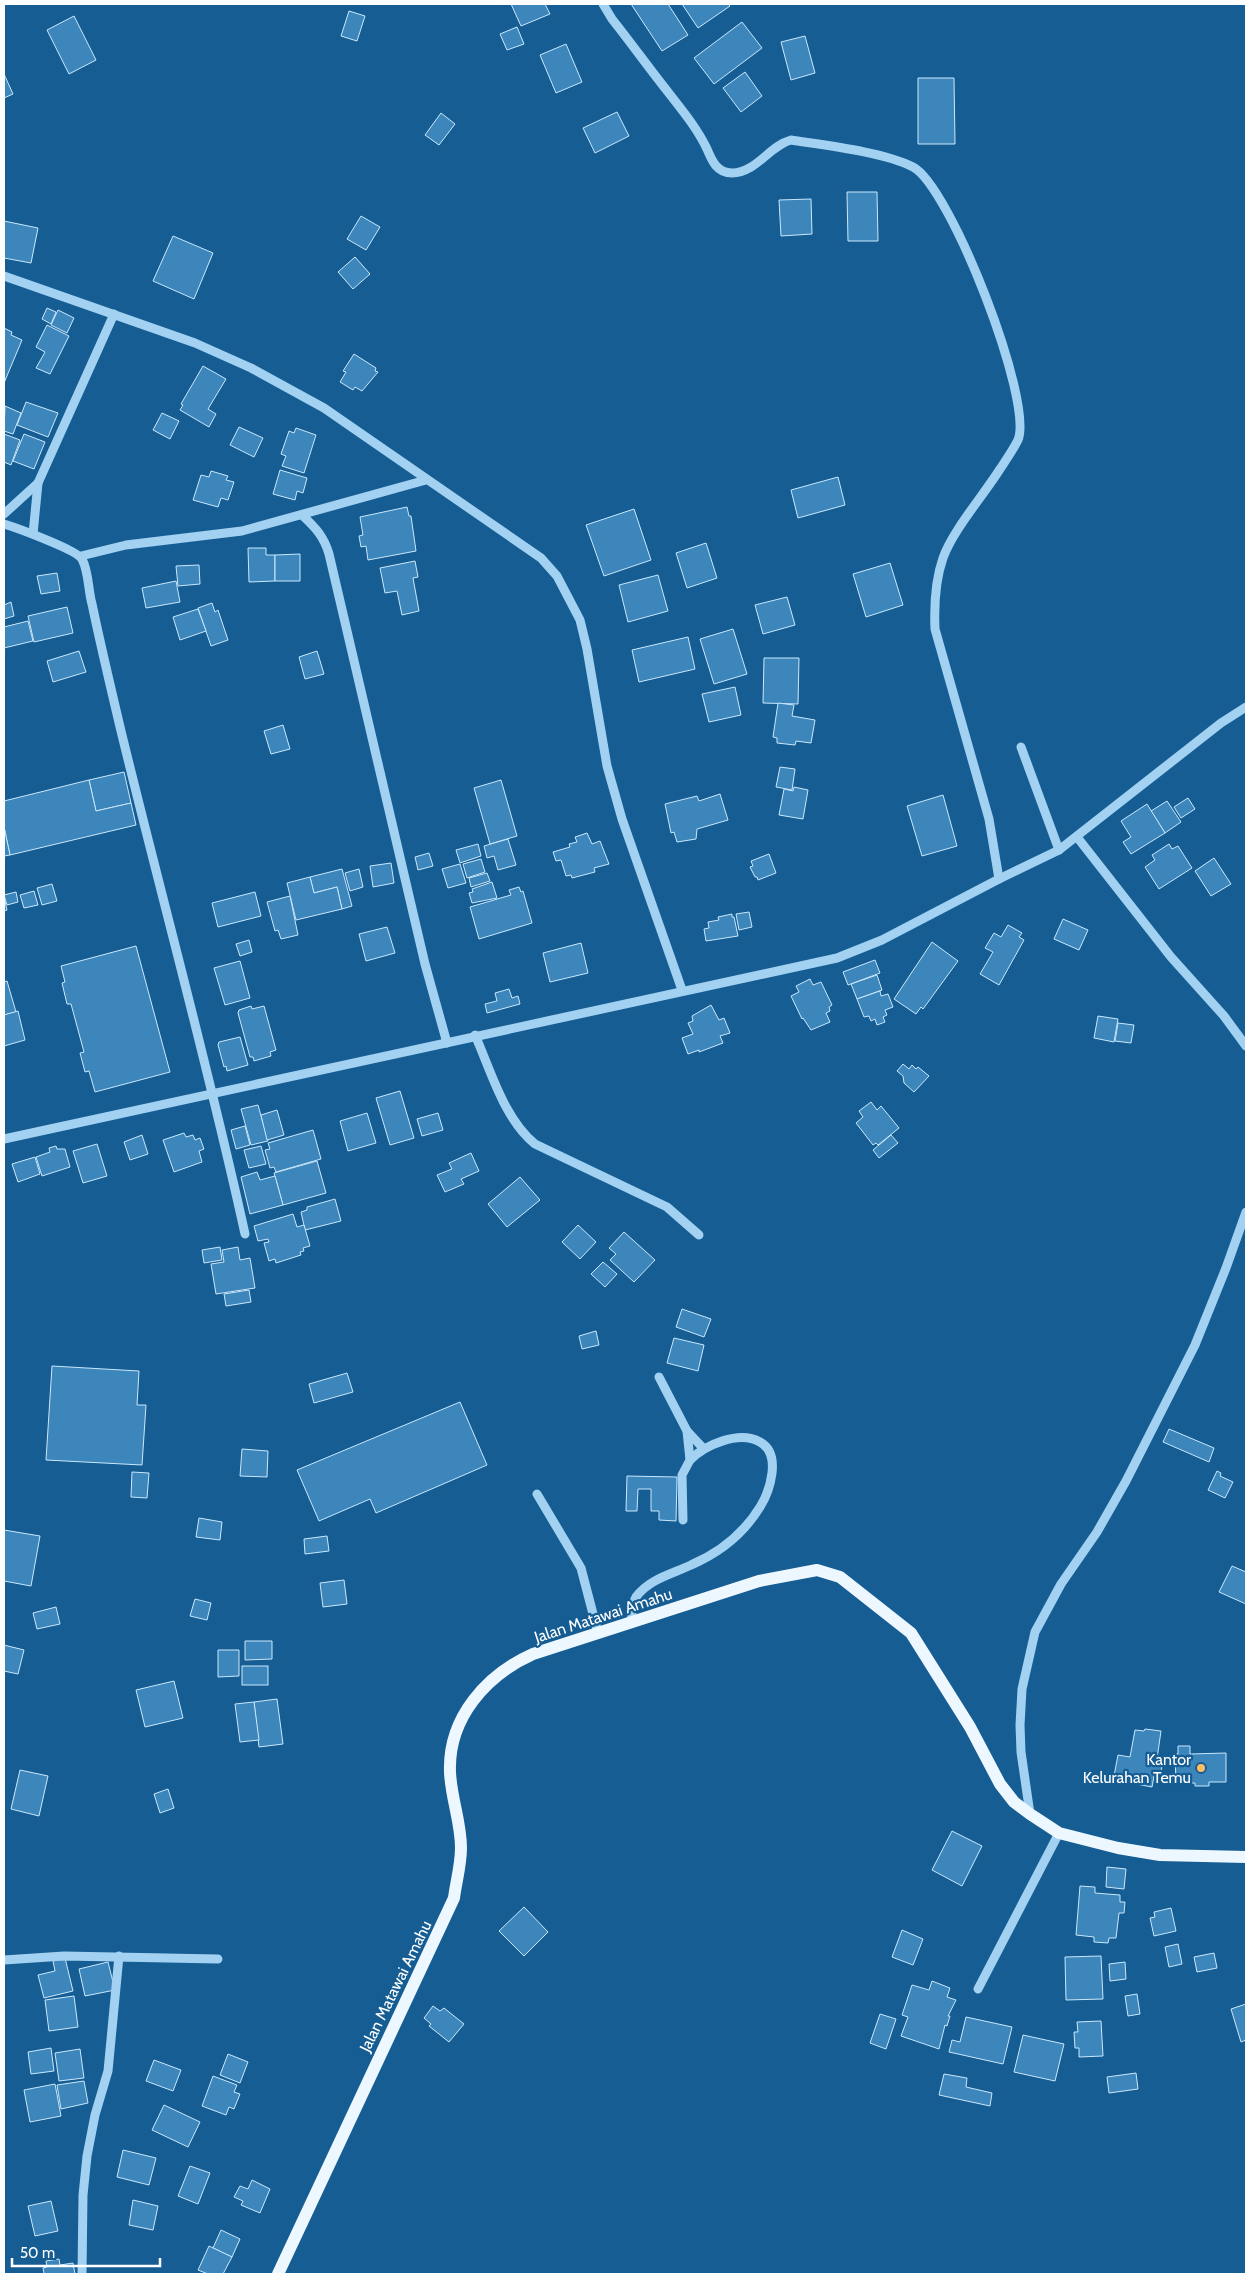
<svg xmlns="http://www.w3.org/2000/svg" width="1250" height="2278" viewBox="0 0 1250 2278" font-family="Cabin,sans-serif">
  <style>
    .building { fill: #3d86bb; stroke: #cae8fc }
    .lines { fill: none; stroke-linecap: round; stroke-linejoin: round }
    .minor { stroke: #a3d1f1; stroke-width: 9 }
    .major { stroke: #edf7ff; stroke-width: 12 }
    .poi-dot { fill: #ffbd63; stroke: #155d93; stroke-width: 2 }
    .labels { text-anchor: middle; stroke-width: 4.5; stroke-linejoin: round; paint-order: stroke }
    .street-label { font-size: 16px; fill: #fff; stroke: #155d93 }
    .poi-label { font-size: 16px; fill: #fff; stroke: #155d93; text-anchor: end }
  </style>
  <rect width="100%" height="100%" fill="#155d93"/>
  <g class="building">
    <polygon points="511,4 545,4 550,14 521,26"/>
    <polygon points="631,4 668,4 688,35 662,51"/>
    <polygon points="682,4 728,4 730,6 698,28"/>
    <polygon points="349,11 365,16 357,41 341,36"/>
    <polygon points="74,16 96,60 69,74 47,30"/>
    <polygon points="742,22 762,48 714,84 694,58"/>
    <polygon points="517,27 524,44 507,50 500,34"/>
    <polygon points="805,36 815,73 791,80 781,42"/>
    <polygon points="566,44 582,82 556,93 540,55"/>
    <polygon points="745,72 762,96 741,112 723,88"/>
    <polygon points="4,74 13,94 4,98"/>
    <polygon points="918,78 954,78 955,144 918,144"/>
    <polygon points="617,112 629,136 595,153 583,128"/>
    <polygon points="441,113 455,124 439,145 425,135"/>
    <polygon points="847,192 877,192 878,241 848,241"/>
    <polygon points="811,199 812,234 781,236 779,200"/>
    <polygon points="361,216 380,227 366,250 347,239"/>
    <polygon points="4,221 38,228 31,263 4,258"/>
    <polygon points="173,236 213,253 194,299 153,281"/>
    <polygon points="355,257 370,274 353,289 338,272"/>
    <polygon points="47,308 56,312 51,324 42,319"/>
    <polygon points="58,310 74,318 67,333 51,325"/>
    <polygon points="47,325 69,336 50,374 36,368 45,352 36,347"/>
    <polygon points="4,328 12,332 11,335 22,340 4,383"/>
    <polygon points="354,354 376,368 375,371 378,372 362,391 355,387 353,390 340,382 346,372 343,371"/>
    <polygon points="203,366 226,379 208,409 216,414 209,427 180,410 183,405 181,404"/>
    <polygon points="26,402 58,413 48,437 17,425"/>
    <polygon points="5,406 21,413 13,434 4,431"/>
    <polygon points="162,413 179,421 170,439 153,430"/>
    <polygon points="239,427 263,438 254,457 230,445"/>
    <polygon points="296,428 316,435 304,473 282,466 286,456 281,454 289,431 294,433"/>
    <polygon points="4,434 20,440 11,465 4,462"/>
    <polygon points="24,434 45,442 34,469 13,461"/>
    <polygon points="280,470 307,478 303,493 297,491 295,500 273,494"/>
    <polygon points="211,471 228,476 226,480 234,482 228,500 221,498 218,507 193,500 201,475 209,477"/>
    <polygon points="838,477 845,505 798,518 791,490"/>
    <polygon points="407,507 409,516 411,516 416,551 368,560 366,546 361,547 359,536 363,535 360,517"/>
    <polygon points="634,509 651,560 604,576 586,525"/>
    <polygon points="706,543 717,578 687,588 676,553"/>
    <polygon points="248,548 266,548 266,555 275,555 275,581 249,582"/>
    <polygon points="300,554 300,581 275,581 275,555"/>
    <polygon points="415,561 418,577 413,578 419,611 402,615 397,591 385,593 380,568"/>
    <polygon points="890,563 903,605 866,617 853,574"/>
    <polygon points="199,565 200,584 178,586 176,566"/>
    <polygon points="57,573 60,591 41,594 37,576"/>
    <polygon points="658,575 668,611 628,622 619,585"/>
    <polygon points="176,581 180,602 146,608 142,588"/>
    <polygon points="787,597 795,625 763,634 755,605"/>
    <polygon points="11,602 14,616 4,619 4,605"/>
    <polygon points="212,603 215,612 218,610 228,640 211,646 198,608"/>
    <polygon points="67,607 73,633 34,642 28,616"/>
    <polygon points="198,609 206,631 180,640 173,617"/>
    <polygon points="28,621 33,641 4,648 4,627"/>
    <polygon points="733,629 747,674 714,684 700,639"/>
    <polygon points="688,637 695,669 639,682 632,650"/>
    <polygon points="79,651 86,672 53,682 47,661"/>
    <polygon points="317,651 324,674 305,679 299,657"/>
    <polygon points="764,658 799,658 798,704 763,703"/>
    <polygon points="735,687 741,715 709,722 702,694"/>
    <polygon points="778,703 794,705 792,716 815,720 811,743 796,741 795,745 777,743 777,738 773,737"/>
    <polygon points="283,725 290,749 271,754 264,731"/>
    <polygon points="780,767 795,769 792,790 776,787"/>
    <polygon points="124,772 131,803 96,811 89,780"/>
    <polygon points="89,780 96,811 131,803 136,825 10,855 4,827 4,801"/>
    <polygon points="501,780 517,836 490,844 474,788"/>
    <polygon points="794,787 808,790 803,819 779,815 784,789 793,791"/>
    <polygon points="720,794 728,820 697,829 696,839 677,842 674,832 671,833 665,804 697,796 699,801"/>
    <polygon points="943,795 957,846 922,856 907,806"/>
    <polygon points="1188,798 1195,809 1181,818 1174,807"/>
    <polygon points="1167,801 1181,822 1165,833 1151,811"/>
    <polygon points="1147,804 1165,833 1131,854 1123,842 1131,837 1121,821"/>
    <polygon points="4,827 10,855 4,856"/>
    <polygon points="587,833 592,844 600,841 609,864 594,868 595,872 572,878 571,875 566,876 561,860 556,861 553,852 570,847 569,844 577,842 575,837"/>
    <polygon points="508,839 516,865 498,870 494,856 487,858 484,846"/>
    <polygon points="478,844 481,856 460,863 456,850"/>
    <polygon points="1169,844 1172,849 1178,846 1192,868 1159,889 1145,867 1155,860 1152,855"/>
    <polygon points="429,853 433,866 418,870 415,857"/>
    <polygon points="769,854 776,873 758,880 757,877 755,877 750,867 753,866 751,861"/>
    <polygon points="1214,858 1231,884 1211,896 1195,871"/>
    <polygon points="481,859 485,872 467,878 463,864"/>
    <polygon points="391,863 394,883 373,887 370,866"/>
    <polygon points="460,864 466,883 448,888 442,869"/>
    <polygon points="342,869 352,906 342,909 337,887 314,893 310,877"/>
    <polygon points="359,869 363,887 350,891 345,873"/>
    <polygon points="487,873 490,881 471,887 469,878"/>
    <polygon points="310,877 314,893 337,887 342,909 296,920 287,883"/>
    <polygon points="492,882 497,898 472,903 469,893 473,892 472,889"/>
    <polygon points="52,884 57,901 42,905 37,888"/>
    <polygon points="519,887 521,892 523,891 532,923 479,939 470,907 511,895 509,890"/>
    <polygon points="34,891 38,905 24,908 20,895"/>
    <polygon points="16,892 18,902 7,905 4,895"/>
    <polygon points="255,892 261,916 218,927 212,903"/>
    <polygon points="290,896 298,935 281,939 278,930 275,931 267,902"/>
    <polygon points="4,897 7,910 4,911"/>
    <polygon points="749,912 752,927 739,930 736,914"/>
    <polygon points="732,914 732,917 734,917 738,936 706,941 704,929 709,928 708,922 719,920 718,917"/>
    <polygon points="1063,919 1088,930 1079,950 1054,939"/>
    <polygon points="1008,925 1022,933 1019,937 1024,940 999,985 980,974 993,952 985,948 994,933 1001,937"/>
    <polygon points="387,927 395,953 366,961 359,934"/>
    <polygon points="249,940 252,952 240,956 236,944"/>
    <polygon points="932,942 958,961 923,1009 921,1007 916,1014 894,999"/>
    <polygon points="581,943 588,973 550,982 543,953"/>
    <polygon points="136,946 170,1072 95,1092 89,1071 85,1072 80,1053 84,1052 71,1004 67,1004 62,983 65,982 61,966"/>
    <polygon points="875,960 880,973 848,985 843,972"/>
    <polygon points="240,961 250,998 225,1005 214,968"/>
    <polygon points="877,975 882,990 857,999 851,984"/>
    <polygon points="810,979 813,985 821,982 832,1005 829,1007 830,1011 826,1013 830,1022 811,1030 803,1018 802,1019 791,996 799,992 796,986"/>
    <polygon points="7,981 16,1012 4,1015 4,982"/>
    <polygon points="509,989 512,998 518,996 520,1004 487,1013 485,1004 497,1001 495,993"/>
    <polygon points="880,991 881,996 888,994 893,1007 885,1010 887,1015 883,1017 885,1022 877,1025 875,1019 871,1021 869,1016 864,1017 857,999"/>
    <polygon points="711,1005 719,1020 724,1018 730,1033 720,1036 723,1043 699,1052 699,1050 688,1054 682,1038 693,1034 688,1023 693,1021 692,1016"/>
    <polygon points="251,1006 252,1009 264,1006 276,1050 270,1052 271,1056 254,1061 253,1057 250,1057 238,1013 239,1010"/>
    <polygon points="18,1011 25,1040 4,1046 4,1015"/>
    <polygon points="1098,1016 1118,1019 1114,1042 1094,1038"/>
    <polygon points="1118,1023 1134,1025 1131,1043 1115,1041"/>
    <polygon points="240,1037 248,1065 227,1071 226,1066 224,1067 218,1045 219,1042"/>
    <polygon points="903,1064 909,1069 912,1065 916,1069 918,1067 929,1076 914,1092 904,1083 903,1076 897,1071"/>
    <polygon points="400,1091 414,1138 390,1145 376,1098"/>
    <polygon points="871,1102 877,1110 881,1106 899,1128 878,1145 876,1143 873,1145 856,1123 863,1117 859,1111"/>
    <polygon points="258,1105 268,1141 251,1145 241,1109"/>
    <polygon points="277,1110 284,1135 267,1140 261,1115"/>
    <polygon points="367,1113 376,1143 348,1151 340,1121"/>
    <polygon points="438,1113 443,1130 422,1136 417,1119"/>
    <polygon points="245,1126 250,1145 236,1149 231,1130"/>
    <polygon points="313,1130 321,1159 276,1172 274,1167 270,1168 265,1150 270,1149 268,1143"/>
    <polygon points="184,1133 186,1137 193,1135 195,1140 200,1138 204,1149 199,1151 202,1162 174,1172 163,1140"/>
    <polygon points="142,1135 148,1154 130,1160 124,1142"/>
    <polygon points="891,1135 898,1143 879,1158 873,1150"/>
    <polygon points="97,1144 107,1176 83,1183 73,1151"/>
    <polygon points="56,1146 57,1149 65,1149 70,1167 42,1176 36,1157 50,1152 49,1148"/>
    <polygon points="261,1146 266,1164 249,1168 244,1150"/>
    <polygon points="471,1153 479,1171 461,1179 464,1184 445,1192 437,1175 452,1169 449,1163"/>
    <polygon points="35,1157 40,1174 18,1182 12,1164"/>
    <polygon points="317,1161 326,1193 283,1205 274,1173"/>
    <polygon points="257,1172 260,1180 275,1176 283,1205 250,1214 241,1177"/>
    <polygon points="520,1177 540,1200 507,1227 488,1204"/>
    <polygon points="335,1199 341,1221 305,1230 301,1212 307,1210 307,1207"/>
    <polygon points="293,1214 297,1227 304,1225 310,1246 303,1248 304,1251 300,1252 301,1255 276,1263 275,1259 269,1261 264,1243 269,1242 268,1239 258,1241 254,1226"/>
    <polygon points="578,1225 596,1242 580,1259 562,1242"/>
    <polygon points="624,1232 655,1260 634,1282 610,1260 616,1254 609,1248"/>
    <polygon points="220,1247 222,1260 204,1263 202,1250"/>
    <polygon points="238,1247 240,1260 250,1258 255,1288 216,1294 211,1264 224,1262 222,1250"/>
    <polygon points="603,1262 617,1274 605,1287 591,1274"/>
    <polygon points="249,1290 251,1302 226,1306 224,1294"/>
    <polygon points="682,1309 711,1319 704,1337 676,1327"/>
    <polygon points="596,1331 599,1345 582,1349 579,1336"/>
    <polygon points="674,1338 704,1345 698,1371 667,1363"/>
    <polygon points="52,1366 139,1371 137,1405 146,1405 142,1465 46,1460"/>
    <polygon points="347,1373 353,1392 314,1403 309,1384"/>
    <polygon points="460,1402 487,1465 376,1513 370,1499 319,1521 297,1470"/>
    <polygon points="1169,1429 1214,1448 1209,1462 1163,1442"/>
    <polygon points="242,1449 268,1451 267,1477 240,1476"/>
    <polygon points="1217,1471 1221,1473 1220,1476 1233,1482 1225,1498 1208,1490"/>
    <polygon points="132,1472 149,1473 147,1498 131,1497"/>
    <polygon points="627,1476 677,1477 676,1521 659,1520 659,1511 651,1511 651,1489 638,1489 637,1511 626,1511"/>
    <polygon points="199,1518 222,1522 220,1540 196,1537"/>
    <polygon points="4,1530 40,1536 31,1586 4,1581"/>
    <polygon points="327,1536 329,1551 305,1554 304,1539"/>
    <polygon points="1232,1566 1246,1572 1246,1604 1219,1592"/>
    <polygon points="344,1580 347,1604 323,1607 320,1583"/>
    <polygon points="195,1599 211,1603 207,1620 190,1616"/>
    <polygon points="56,1607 60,1624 37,1629 33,1613"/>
    <polygon points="245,1641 272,1641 272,1659 245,1660"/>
    <polygon points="4,1645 24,1650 18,1674 4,1671"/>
    <polygon points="218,1650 239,1650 239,1676 218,1677"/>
    <rect x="242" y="1666" width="26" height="19"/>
    <polygon points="174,1681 183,1718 145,1727 136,1690"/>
    <polygon points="277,1699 283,1744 259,1747 254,1702"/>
    <polygon points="254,1702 259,1740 240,1742 235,1704"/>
    <polygon points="1145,1729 1161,1731 1157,1759 1163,1760 1161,1772 1155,1771 1152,1787 1136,1784 1136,1779 1114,1776 1118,1755 1130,1757 1135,1730 1144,1731"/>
    <polygon points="1178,1746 1190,1746 1190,1754 1226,1753 1226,1782 1209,1782 1209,1786 1195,1786 1195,1783 1176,1783 1175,1754 1178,1754"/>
    <polygon points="20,1770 48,1776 39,1816 11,1809"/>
    <polygon points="168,1789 174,1808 160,1813 154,1794"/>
    <polygon points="952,1831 982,1846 962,1886 932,1870"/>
    <polygon points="1107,1867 1126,1869 1124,1889 1106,1887"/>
    <polygon points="1080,1886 1095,1887 1095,1893 1120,1895 1120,1902 1125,1902 1124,1913 1119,1913 1116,1938 1109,1938 1108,1943 1094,1942 1094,1937 1076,1935"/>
    <polygon points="524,1907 548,1932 524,1956 499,1931"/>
    <polygon points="1171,1908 1176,1931 1154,1936 1150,1918 1155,1917 1154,1912"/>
    <polygon points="902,1930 923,1939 913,1965 892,1957"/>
    <polygon points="1178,1944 1182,1964 1169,1967 1165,1947"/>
    <polygon points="1214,1953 1217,1968 1197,1972 1194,1957"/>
    <polygon points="1101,1956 1103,1999 1066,2000 1065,1957"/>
    <polygon points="65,1958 73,1991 44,1998 38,1975 55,1971 53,1961"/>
    <polygon points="108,1962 115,1990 85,1996 79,1969"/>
    <polygon points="1125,1962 1126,1979 1110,1981 1109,1964"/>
    <polygon points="932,1981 950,1988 947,1997 956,2000 948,2016 950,2016 947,2026 945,2025 939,2049 901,2036 908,2017 902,2015 912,1985 929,1990"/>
    <polygon points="1137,1994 1140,2014 1128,2016 1125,1996"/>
    <polygon points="74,1996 78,2027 49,2031 45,2000"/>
    <polygon points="1246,2004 1246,2040 1241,2042 1231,2009"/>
    <polygon points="433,2006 440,2011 444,2008 464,2024 449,2042 429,2026 431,2024 424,2018"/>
    <polygon points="880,2014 896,2019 886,2049 870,2043"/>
    <polygon points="966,2017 1012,2027 1003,2064 949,2052 952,2040 960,2042"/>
    <polygon points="1101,2021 1103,2056 1079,2057 1079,2048 1075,2048 1074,2032 1078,2032 1077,2022"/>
    <polygon points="1023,2035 1064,2044 1055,2081 1014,2072"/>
    <polygon points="51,2048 54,2071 31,2074 28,2052"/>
    <polygon points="80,2049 84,2078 59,2081 55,2053"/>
    <polygon points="228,2054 248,2062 240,2083 220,2075"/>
    <polygon points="154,2060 181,2070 173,2091 146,2081"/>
    <polygon points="1136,2073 1138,2089 1109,2093 1107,2077"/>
    <polygon points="944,2074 967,2078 966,2087 992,2093 990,2106 939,2095"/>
    <polygon points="213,2076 237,2085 234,2092 240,2094 234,2109 229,2107 226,2115 202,2106"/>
    <polygon points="84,2081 88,2103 61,2109 57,2085"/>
    <polygon points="55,2084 61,2116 30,2122 24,2090"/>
    <polygon points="164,2105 200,2122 188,2147 152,2130"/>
    <polygon points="123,2150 156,2158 149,2185 117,2177"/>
    <polygon points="190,2166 210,2173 198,2204 178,2196"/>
    <polygon points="252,2180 270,2189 260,2213 241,2205 243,2201 234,2197 240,2186 248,2189"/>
    <polygon points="133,2200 158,2206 153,2230 129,2225"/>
    <polygon points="51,2201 58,2231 35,2236 28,2206"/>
    <polygon points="221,2230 240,2239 232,2257 213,2248"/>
    <polygon points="209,2246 232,2257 223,2274 208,2274 198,2270"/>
    <polygon points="59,2259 60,2265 73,2263 75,2274 44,2274 43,2268 47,2267 46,2261"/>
  </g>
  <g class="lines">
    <g class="minor">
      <path d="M603,4L612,19C631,43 649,68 668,92C682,110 697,128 707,149C712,161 717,173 732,173C756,173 769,146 791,140C823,145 885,152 913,167C950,186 1034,401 1018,440C1013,450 1006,460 1000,469C983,496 953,530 943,558C935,581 934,605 935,629L989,819L999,879"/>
      <polyline points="4,276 195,343 251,368 324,408 541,558 557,576 580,620 587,649 607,766 622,819 682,990"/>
      <polyline points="4,514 38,483"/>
      <path d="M303,516C316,528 324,537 329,554L425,964L447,1043"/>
      <path d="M4,524C17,528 77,550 82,559C89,572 88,590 92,604C101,647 111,689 121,731C162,899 208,1065 245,1234"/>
      <polyline points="33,534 38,483 114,314"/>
      <polyline points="81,556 126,545 242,531 426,480"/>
      <polyline points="1021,747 1059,850"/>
      <polyline points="1077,837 1171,957 1224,1016 1246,1046"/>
      <path d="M475,1035C491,1071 504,1119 535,1144L667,1207L699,1235"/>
      <polyline points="4,1139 837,958 882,940 999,879 1059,850 1221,723 1246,707"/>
      <polyline points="659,1377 687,1431 690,1460 682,1475 683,1520"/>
      <polyline points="687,1431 703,1448"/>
      <polyline points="537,1494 581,1568 598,1633"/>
      <path d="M631,1623C632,1616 632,1603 636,1597C649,1579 672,1574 691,1565C719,1553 744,1533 760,1507C770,1491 782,1454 760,1442C739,1430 705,1445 690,1460"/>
      <polyline points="1030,1814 1021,1752 1020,1725 1022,1689 1035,1632 1061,1584 1097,1532 1126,1481 1195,1345 1226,1268 1246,1212"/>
      <polyline points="4,1960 64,1956 218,1959"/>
      <polyline points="978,1989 1059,1833"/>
      <polyline points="82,2274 83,2195 87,2156 95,2115 108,2071 119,1956"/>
    </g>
    <path class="major" d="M278,2274L454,1898C456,1882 461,1865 461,1848C461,1822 451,1798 450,1772C448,1718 486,1675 533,1654L759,1581L817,1570L840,1577L911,1633L970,1727L1000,1784L1014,1802L1030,1814L1059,1833L1118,1848L1160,1855L1246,1857"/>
  </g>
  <circle class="poi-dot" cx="1201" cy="1768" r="5"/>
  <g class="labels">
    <g class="street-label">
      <text transform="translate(603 1615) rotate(-18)" y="6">Jalan Matawai Amahu</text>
      <text transform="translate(395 1986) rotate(-64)" y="6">Jalan Matawai Amahu</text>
    </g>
    <g class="poi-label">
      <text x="1191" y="1765">Kantor<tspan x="1191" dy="18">Kelurahan Temu</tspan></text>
    </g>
  </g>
  <rect width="1250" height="2278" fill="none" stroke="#ffffff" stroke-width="10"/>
  <path d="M12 2258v8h148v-8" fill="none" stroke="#ffffff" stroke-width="2.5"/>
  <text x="20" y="2258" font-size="15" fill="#ffffff" stroke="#155d93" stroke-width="4" paint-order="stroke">50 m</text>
</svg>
